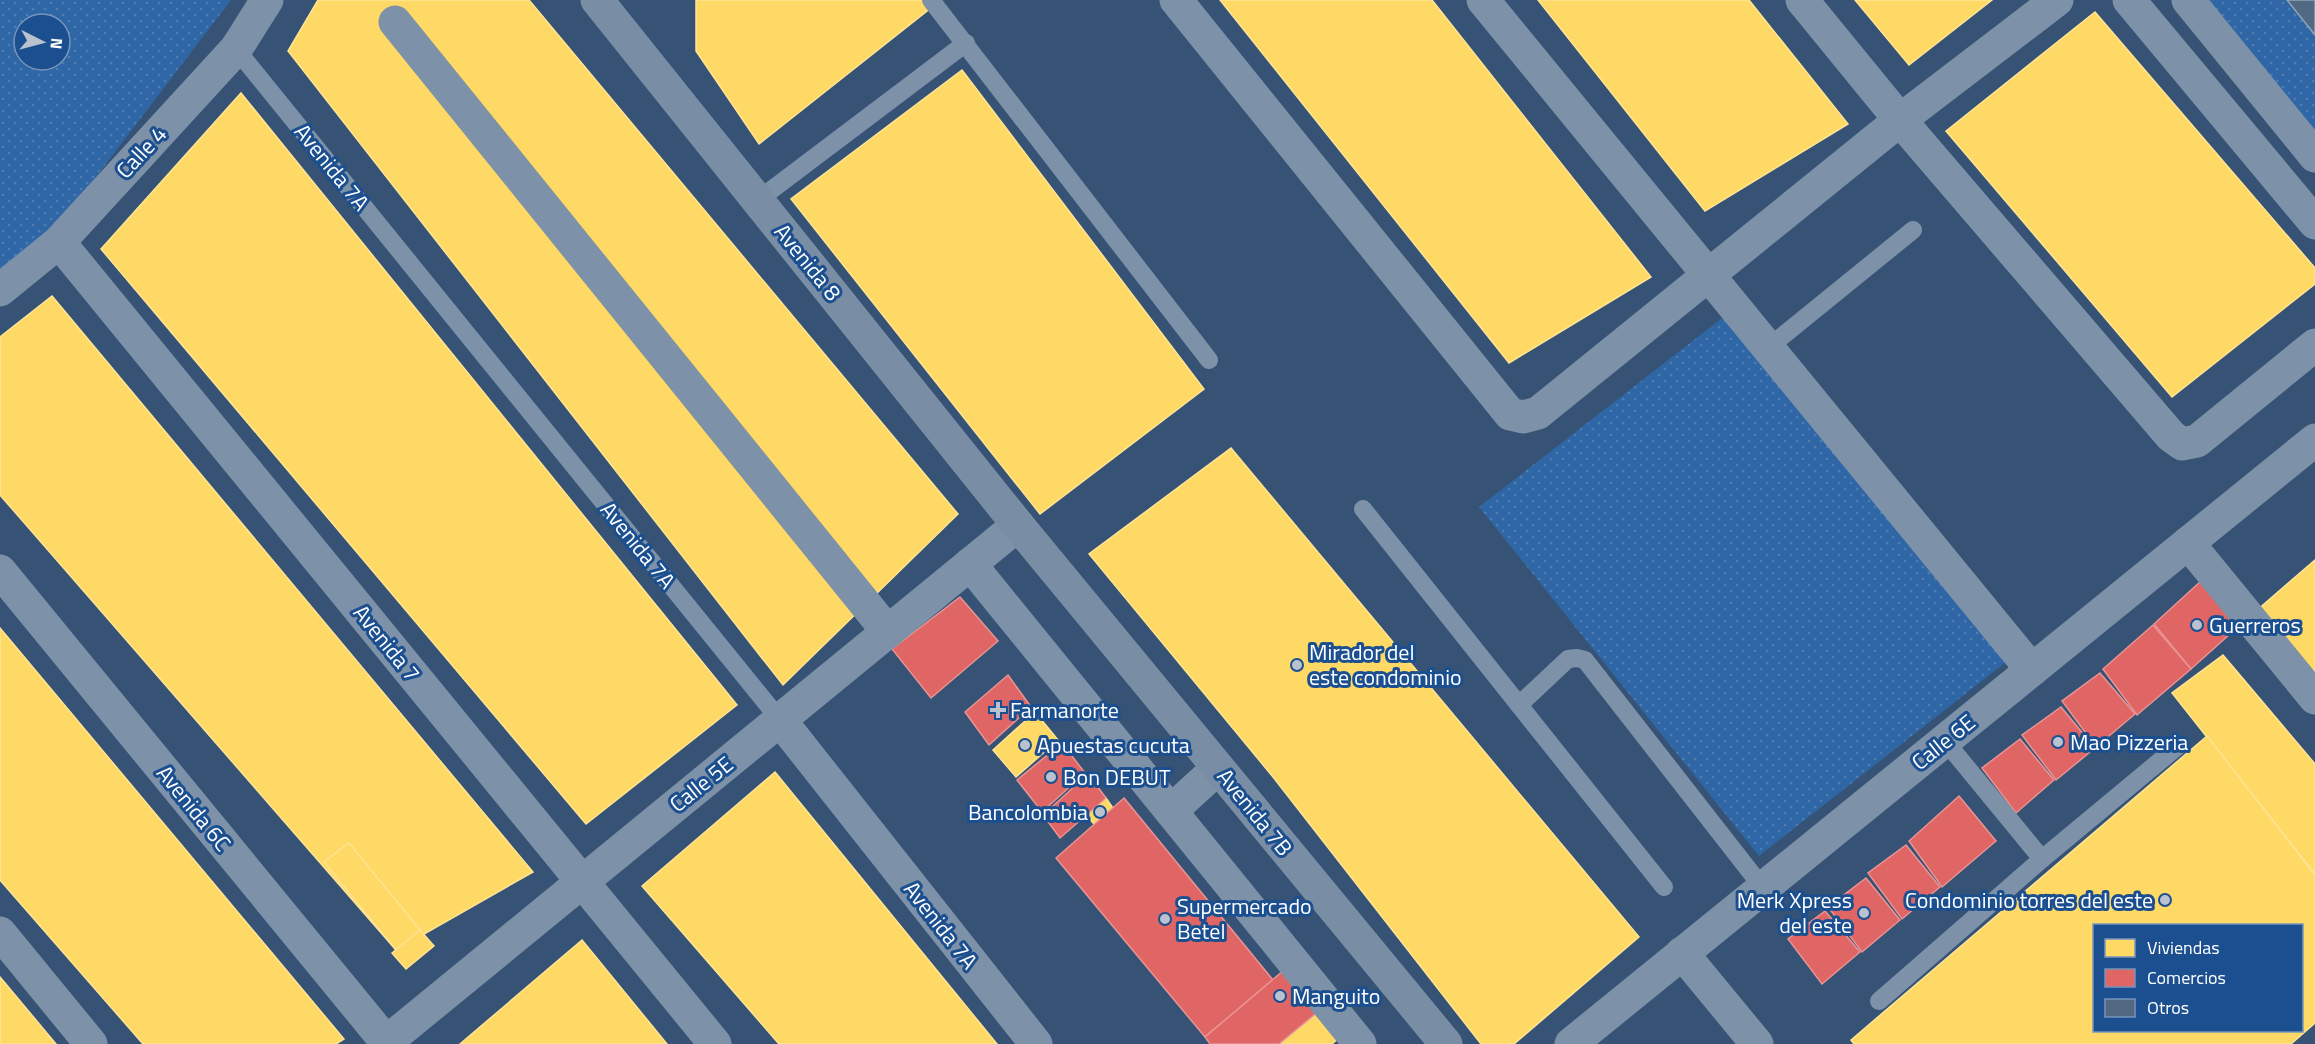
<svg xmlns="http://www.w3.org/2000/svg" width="2315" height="1044" viewBox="0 0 2315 1044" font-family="'Titillium Web',sans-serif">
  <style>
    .green { fill: url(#green-dots); fill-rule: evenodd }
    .homes { fill: #ffd966; stroke: #ffe494; stroke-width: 1.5; fill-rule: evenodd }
    .shops { fill: #e06666; stroke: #e99494; stroke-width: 1.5 }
    .building { fill: #526984; stroke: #92a2b6; stroke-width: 1.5 }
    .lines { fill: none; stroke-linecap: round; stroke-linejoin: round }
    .lane { stroke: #7d92a8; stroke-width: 18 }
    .street { stroke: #7d92a8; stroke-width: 33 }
    .secondary { stroke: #798da4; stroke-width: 33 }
    .poi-dot { fill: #b9c2ce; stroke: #1b4f8f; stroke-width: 2 }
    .labels { text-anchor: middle; stroke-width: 6; stroke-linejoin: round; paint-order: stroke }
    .street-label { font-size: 22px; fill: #fff; stroke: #1b4f8f }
    .poi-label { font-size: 22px; fill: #fff; stroke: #1b4f8f; text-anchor: start }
  </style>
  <defs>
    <pattern id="green-dots" width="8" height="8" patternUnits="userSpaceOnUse" patternTransform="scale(1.5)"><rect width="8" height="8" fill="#2f66a5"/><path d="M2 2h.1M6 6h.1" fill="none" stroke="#4e7db2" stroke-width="1.8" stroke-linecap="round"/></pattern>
  </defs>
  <rect width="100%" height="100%" fill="#365274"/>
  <g class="green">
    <path d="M0,0H231L57,228L0,272ZM24,24H60V60H24Z"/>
    <polygon points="2201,0 2315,0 2315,151"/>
    <polygon points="1726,315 2006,662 1759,856 1479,507"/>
  </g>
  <g class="homes">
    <polygon points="318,0 529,0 958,514 783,685 288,51"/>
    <polygon points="696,0 941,0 759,144 696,51"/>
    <polygon points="1220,0 1432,0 1651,277 1509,363"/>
    <polygon points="1538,0 1749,0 1848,124 1705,211"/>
    <polygon points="1855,0 1992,0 1909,65"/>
    <polygon points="2095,12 2315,268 2315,284 2172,397 1946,131"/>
    <polygon points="962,70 1204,389 1040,514 791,199"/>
    <polygon points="241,93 737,705 586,824 101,249"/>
    <polygon points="52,296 533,872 396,950 0,495 0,337"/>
    <polygon points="1231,448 1639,937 1514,1044 1481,1044 1273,777 1089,554"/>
    <polygon points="2315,560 2315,673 2256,611"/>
    <polygon points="0,628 344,1039 336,1044 143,1044 0,880"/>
    <polygon points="2223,655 2315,764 2315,874 2172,693"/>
    <polygon points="1035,712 1058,740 1016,777 993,750"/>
    <path d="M2207,736L2315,875V1023L2291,1044H1854L1851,1040ZM2094,926H2302V1030H2094Z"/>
    <polygon points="775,772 997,1044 779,1044 642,886"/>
    <polygon points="1106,798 1113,808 1094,824 1086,815"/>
    <polygon points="349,843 420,930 396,950 324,862"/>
    <polygon points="420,930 434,946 406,969 392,953"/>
    <polygon points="582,940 667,1044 460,1044"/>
    <polygon points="0,977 56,1044 0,1044"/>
    <polygon points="1323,1008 1342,1035 1332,1044 1279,1044"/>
  </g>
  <g class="shops">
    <polygon points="2202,580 2240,625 2191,669 2154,624"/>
    <polygon points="960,597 998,641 931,698 892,649"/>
    <polygon points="2153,625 2191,669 2137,715 2103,669"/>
    <polygon points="2100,673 2135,714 2096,747 2062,701"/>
    <polygon points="1008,675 1031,707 989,745 965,712"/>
    <polygon points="2061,707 2095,748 2056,780 2022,735"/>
    <polygon points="2020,739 2054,780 2016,813 1982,768"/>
    <polygon points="1062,743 1085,773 1042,812 1017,780"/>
    <polygon points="1088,774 1106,798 1060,838 1043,815"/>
    <polygon points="1959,796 1996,841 1942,887 1909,841"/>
    <polygon points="1124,798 1273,980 1205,1037 1056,858"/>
    <polygon points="1906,845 1940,887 1902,919 1868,873"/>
    <polygon points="1866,878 1900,920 1862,952 1828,907"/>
    <polygon points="1825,911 1860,952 1822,984 1788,939"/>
    <polygon points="1284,970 1319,1011 1279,1044 1210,1044 1205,1037"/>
  </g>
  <polygon class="building" points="2287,0 2315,0 2315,35"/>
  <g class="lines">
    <g class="lane">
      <polyline points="931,0 1209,360"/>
      <polyline points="236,49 780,720"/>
      <polyline points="758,200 966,43"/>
      <polyline points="1769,347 1913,230"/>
      <polyline points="1363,509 1664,887"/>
      <polyline points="1519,705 1568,659 1577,658 1585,660 1763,888"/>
      <polyline points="1945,741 2042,859"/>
      <polyline points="1879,1001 2042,859 2178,746"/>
    </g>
    <g class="street">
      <polyline points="1176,0 1510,414 1523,417 1538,413 1900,120 2057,0"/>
      <polyline points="1483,0 2032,670"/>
      <polyline points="1802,0 1900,120 2171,436 2182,444 2197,441 2315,345"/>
      <polyline points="2129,0 2315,223"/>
      <polyline points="2188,0 2315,156"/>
      <polyline points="395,22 888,632"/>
      <polyline points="59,242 715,1044"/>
      <polyline points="0,290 59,242 236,49 267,0"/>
      <polyline points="2188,543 2315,698"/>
      <polyline points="970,564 1360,1044"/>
      <polyline points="0,571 388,1044"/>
      <polyline points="780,720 1036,1044"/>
      <polyline points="1171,811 1218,768"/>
      <polyline points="0,933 91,1044"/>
      <polyline points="1682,953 1757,1044"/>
      <polyline points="384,1044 1018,525"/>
      <polyline points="1571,1044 2315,440"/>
    </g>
    <polyline class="secondary" points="597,0 1018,525 1446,1044"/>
  </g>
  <g class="poi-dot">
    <circle cx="2197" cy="625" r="6"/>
    <circle cx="1297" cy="665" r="6"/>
    <path d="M995 701h6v6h6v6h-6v6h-6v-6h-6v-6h6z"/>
    <circle cx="2058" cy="742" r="6"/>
    <circle cx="1025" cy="745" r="6"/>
    <circle cx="1051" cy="777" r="6"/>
    <circle cx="1100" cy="812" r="6"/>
    <circle cx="2165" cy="900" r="6"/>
    <circle cx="1864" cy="913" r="6"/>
    <circle cx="1165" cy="919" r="6"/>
    <circle cx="1280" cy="996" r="6"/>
  </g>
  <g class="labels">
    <g class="street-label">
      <text transform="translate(141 152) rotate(-47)" y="8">Calle 4</text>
      <text transform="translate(332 167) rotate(51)" y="8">Avenida 7A</text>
      <text transform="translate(808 262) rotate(51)" y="8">Avenida 8</text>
      <text transform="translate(638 545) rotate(51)" y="8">Avenida 7A</text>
      <text transform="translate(387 643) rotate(51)" y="8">Avenida 7</text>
      <text transform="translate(1943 742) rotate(-39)" y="8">Calle 6E</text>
      <text transform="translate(701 784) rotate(-39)" y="8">Calle 5E</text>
      <text transform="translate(194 808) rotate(51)" y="8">Avenida 6C</text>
      <text transform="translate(1255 812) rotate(51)" y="8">Avenida 7B</text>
      <text transform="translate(941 925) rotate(52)" y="8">Avenida 7A</text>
    </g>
    <g class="poi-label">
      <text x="2209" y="633">Guerreros</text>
      <text x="1309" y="660">Mirador del<tspan x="1309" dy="25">este condominio</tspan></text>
      <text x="1010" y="718">Farmanorte</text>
      <text x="2070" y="750">Mao Pizzeria</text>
      <text x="1037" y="753">Apuestas cucuta</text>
      <text x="1063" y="785">Bon DEBUT</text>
      <text x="1088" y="820" text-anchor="end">Bancolombia</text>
      <text x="1852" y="908" text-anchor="end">Merk Xpress<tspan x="1852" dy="25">del este</tspan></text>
      <text x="2153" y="908" text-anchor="end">Condominio torres del este</text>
      <text x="1177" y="914">Supermercado<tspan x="1177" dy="25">Betel</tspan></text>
      <text x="1292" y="1004">Manguito</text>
    </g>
  </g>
  <rect x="2093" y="924" width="210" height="108" fill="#1b4f8f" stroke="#7695bc" stroke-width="1.5"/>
  <rect x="2105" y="939" width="30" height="18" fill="#ffd966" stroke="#7695bc" stroke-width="1.5"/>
  <text x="2147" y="954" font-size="18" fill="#ffffff">Viviendas</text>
  <rect x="2105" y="969" width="30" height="18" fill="#e06666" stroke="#7695bc" stroke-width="1.5"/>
  <text x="2147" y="984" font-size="18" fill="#ffffff">Comercios</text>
  <rect x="2105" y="999" width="30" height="18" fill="#526984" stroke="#7695bc" stroke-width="1.5"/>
  <text x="2147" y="1014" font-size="18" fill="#ffffff">Otros</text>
  <g transform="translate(42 42) rotate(96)"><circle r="28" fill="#1b4f8f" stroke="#7695bc" stroke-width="1.5"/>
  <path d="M0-4.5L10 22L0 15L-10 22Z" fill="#b9c2ce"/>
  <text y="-9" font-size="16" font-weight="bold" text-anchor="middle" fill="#ffffff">N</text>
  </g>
</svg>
